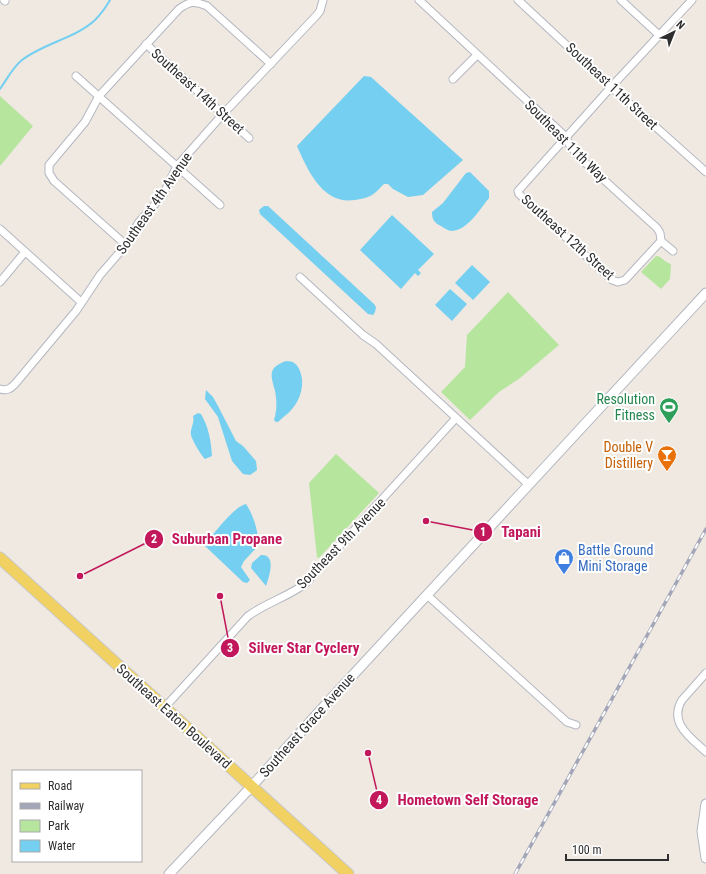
<svg xmlns="http://www.w3.org/2000/svg" width="706" height="874" viewBox="0 0 706 874" font-family="'Roboto Condensed',sans-serif">
  <style>
    .green { fill: #b6e59e }
    .water { fill: #75cff0 }
    .lines { fill: none; stroke-linecap: round; stroke-linejoin: round }
    .stream { stroke: #75cff0; stroke-width: 2 }
    .minor-casing { stroke: #b4b7c1; stroke-width: 9 }
    .tertiary-casing { stroke: #b4b7c1; stroke-width: 11 }
    .primary-casing { stroke: #c9c9c9; stroke-width: 13 }
    .minor { stroke: #fff; stroke-width: 7 }
    .tertiary { stroke: #fff; stroke-width: 9 }
    .primary { stroke: #f2d163; stroke-width: 11 }
    .rail-casing { stroke: #a3a6b8; stroke-width: 3.5 }
    .rail { stroke: #fff; stroke-width: 2; stroke-dasharray: 6; stroke-linecap: butt }
    .labels { text-anchor: middle; stroke-width: 4; stroke-linejoin: round; paint-order: stroke }
    .street-label { font-size: 14px; fill: #2e2e2e; stroke: #fff }
    .leisure-label { font-size: 14px; fill: #27864d; stroke: #fff; text-anchor: end }
    .food-label { font-size: 14px; fill: #c56008; stroke: #fff; text-anchor: end }
    .shop-label { font-size: 14px; fill: #366cbe; stroke: #fff; text-anchor: start }
    .leader { fill: none; stroke: #c2185b; stroke-width: 1.5 }
    .callout-dot { fill: #c2185b; stroke: #fff; stroke-width: 1.5 }
    .mark-label { font-size: 12px; text-anchor: middle; font-weight: bold; fill: #fff }
    .callout-label { font-size: 15px; text-anchor: middle; font-weight: bold; fill: #c2185b; stroke: #fff; stroke-width: 4; stroke-linejoin: round; paint-order: stroke }
  </style>
  <rect width="100%" height="100%" fill="#efe9e1"/>
  <g class="green">
    <polygon points="0,96 33,126 0,166"/>
    <path d="M656,256C662,256 665,263 671,264L670,279L661,289L641,272Z"/>
    <polygon points="508,292 559,345 520,378 499,392 470,420 441,392 465,367 467,335"/>
    <polygon points="336,454 379,493 319,558 317,557 309,483"/>
  </g>
  <g class="water">
    <path d="M364,76L371,77L463,160L423,195L408,197L393,189L388,184H384C372,196 372,197 355,200C323,205 308,171 297,146Z"/>
    <path d="M470,172L489,191V198C480,209 468,230 452,231C449,231 444,228 441,226C434,223 432,219 432,212L443,203L466,173Z"/>
    <polygon points="264,206 268,206 374,304 376,307 375,312 373,315 368,314 260,214 259,210"/>
    <polygon points="392,215 434,254 418,270 421,273 418,276 415,273 401,289 360,250"/>
    <polygon points="472,265 490,282 473,300 455,283"/>
    <polygon points="450,289 467,304 452,321 435,305"/>
    <path d="M286,361C294,361 297,364 300,371C305,383 301,399 292,409C288,414 283,417 278,422H276L274,420C277,411 277,401 275,391C271,375 267,368 286,361Z"/>
    <polygon points="206,390 213,397 218,406 236,441 243,446 256,461 257,470 250,475 243,474 232,461 218,417 205,399"/>
    <path d="M198,413L201,414C209,428 211,441 212,456L205,459C201,455 192,440 191,435C190,428 195,423 193,416Z"/>
    <path d="M246,504C254,516 259,533 258,546L244,561L241,567L250,580L247,583L243,582L204,545C214,534 233,507 246,504Z"/>
    <path d="M261,555C277,554 269,577 266,586L251,568L252,563Z"/>
  </g>
  <g class="lines">
    <path class="stream" d="M0,89C7,79 13,67 22,60C44,43 76,38 95,20C101,14 106,7 110,0"/>
    <defs>
      <g id="minor">
        <polyline points="4,0 5,1"/>
        <polyline points="419,0 566,137 570,146 581,159 657,228 660,233 661,241 673,251"/>
        <polyline points="518,0 619,94 706,172"/>
        <polyline points="621,0 659,35"/>
        <polyline points="146,44 249,138"/>
        <polyline points="76,76 220,205"/>
        <polyline points="453,79 477,55"/>
        <polyline points="0,229 81,302"/>
        <polyline points="661,241 625,280 618,282 612,280 519,194 518,191 612,86 692,0"/>
        <path d="M126,245L54,181L49,173V165L85,122L99,96L179,9C190,1 194,1 207,6L271,64"/>
        <polyline points="300,277 363,335 376,344 529,485"/>
        <polyline points="0,282 25,252"/>
        <path d="M0,389C7,391 10,389 15,384L76,311L100,275L126,245L139,222L163,195L177,166L223,114L316,16L320,11L323,0"/>
        <polyline points="427,595 567,722 576,725"/>
        <path d="M706,673L682,700C668,723 691,738 706,752"/>
        <path d="M165,707L248,616C266,603 287,597 305,584L456,418"/>
      </g>
      <g id="tertiary">
        <polyline points="706,804 702,831 706,858"/>
        <polyline points="169,874 252,786 328,702 706,293"/>
      </g>
      <polyline id="primary" points="0,558 348,874"/>
    </defs>
    <use href="#minor" class="minor-casing"/>
    <use href="#tertiary" class="tertiary-casing"/>
    <use href="#primary" class="primary-casing"/>
    <use href="#minor" class="minor"/>
    <use href="#tertiary" class="tertiary"/>
    <use href="#primary" class="primary"/>
    <defs>
      <polyline id="rail" points="515,874 706,529"/>
    </defs>
    <use href="#rail" class="rail-casing"/>
    <use href="#rail" class="rail"/>
  </g>
  <defs>
    <symbol id="stadium-pin" viewBox="-11 -11 22 30"><path d="M0 17L-7.5 6A9.5 9.5 0 1 1 7.5 6Z" fill="#2e9e5b" stroke="#fff"/><path d="M0-5a6.5 5 0 1 0 0 10a6.5 5 0 1 0 0-10ZM-3.5-1.8h7v3.6h-7Z" fill="#fff"/></symbol>
    <symbol id="bar-pin" viewBox="-11 -11 22 30"><path d="M0 17L-7.5 6A9.5 9.5 0 1 1 7.5 6Z" fill="#e8710a" stroke="#fff"/><path d="M-6-5H6L.8 .8V4.5H3.5V6h-7V4.5H-.8V.8Z" fill="#fff"/></symbol>
    <symbol id="shop-pin" viewBox="-11 -11 22 30"><path d="M0 17L-7.5 6A9.5 9.5 0 1 1 7.5 6Z" fill="#3f7fe0" stroke="#fff"/><path d="M-5-2.5h2.3a2.7 3.5 0 0 1 5.4 0H5L5.5 6h-11ZM-1.5-2.5h3a1.5 2.3 0 0 0-3 0Z" fill="#fff"/></symbol>
  </defs>
  <g fill-rule="evenodd">
    <use href="#stadium-pin" x="658" y="396" width="22" height="30"/>
    <use href="#bar-pin" x="656" y="444" width="22" height="30"/>
    <use href="#shop-pin" x="553" y="547" width="22" height="30"/>
  </g>
  <g class="labels">
    <g class="street-label">
      <text transform="translate(612 86) rotate(43)" y="5">Southeast 11th Street</text>
      <text transform="translate(198 91) rotate(42)" y="5">Southeast 14th Street</text>
      <text transform="translate(566 141) rotate(45)" y="5">Southeast 11th Way</text>
      <text transform="translate(154 203) rotate(-55)" y="5">Southeast 4th Avenue</text>
      <text transform="translate(568 237) rotate(42)" y="5">Southeast 12th Street</text>
      <text transform="translate(341 543) rotate(-46)" y="5">Southeast 9th Avenue</text>
      <text transform="translate(174 716) rotate(42)" y="5">Southeast Eaton Boulevard</text>
      <text transform="translate(307 725) rotate(-48)" y="5">Southeast Grace Avenue</text>
    </g>
    <g class="leisure-label">
      <text x="655" y="404">Resolution<tspan x="655" dy="16">Fitness</tspan></text>
    </g>
    <g class="food-label">
      <text x="653" y="452">Double V<tspan x="653" dy="16">Distillery</tspan></text>
    </g>
    <g class="shop-label">
      <text x="578" y="555">Battle Ground<tspan x="578" dy="16">Mini Storage</tspan></text>
    </g>
  </g>
  <path class="leader" d="M426 521L483 532M80 576L154 539M220 596L230 648M368 753L379 800"/>
  <g class="callout-dot">
    <circle cx="426" cy="521" r="4"/>
    <circle cx="80" cy="576" r="4"/>
    <circle cx="220" cy="596" r="4"/>
    <circle cx="368" cy="753" r="4"/>
    <circle cx="483" cy="532" r="10"/>
    <circle cx="154" cy="539" r="10"/>
    <circle cx="230" cy="648" r="10"/>
    <circle cx="379" cy="800" r="10"/>
  </g>
  <g class="mark-label">
    <text x="483" y="536">1</text>
    <text x="154" y="543">2</text>
    <text x="230" y="652">3</text>
    <text x="379" y="804">4</text>
  </g>
  <g class="callout-label">
    <text x="521" y="537">Tapani</text>
    <text x="227" y="544">Suburban Propane</text>
    <text x="304" y="653">Silver Star Cyclery</text>
    <text x="468" y="805">Hometown Self Storage</text>
  </g>
  <rect x="12" y="770" width="130" height="92" fill="#ffffff" stroke="#ababab"/>
  <rect x="20" y="783" width="20" height="6" fill="#f2d163" stroke="#ababab"/>
  <text x="48" y="790" font-size="12" fill="#2e2e2e">Road</text>
  <rect x="20" y="803" width="20" height="6" fill="#a3a6b8" stroke="#ababab"/>
  <text x="48" y="810" font-size="12" fill="#2e2e2e">Railway</text>
  <rect x="20" y="820" width="20" height="12" fill="#b6e59e" stroke="#ababab"/>
  <text x="48" y="830" font-size="12" fill="#2e2e2e">Park</text>
  <rect x="20" y="840" width="20" height="12" fill="#75cff0" stroke="#ababab"/>
  <text x="48" y="850" font-size="12" fill="#2e2e2e">Water</text>
  <g transform="translate(674 32) rotate(43)" stroke="#ffffff" stroke-width="3" paint-order="stroke">
  <path d="M0-3L7 15L0 10L-7 15Z" fill="#2e2e2e"/>
  <text y="-6" font-size="11" font-weight="bold" text-anchor="middle" fill="#2e2e2e">N</text>
  </g>
  <path d="M566 854v6h102v-6" fill="none" stroke="#2e2e2e" stroke-width="2"/>
  <text x="572" y="854" font-size="12" fill="#2e2e2e" stroke="#ffffff" stroke-width="3" paint-order="stroke">100 m</text>
</svg>
